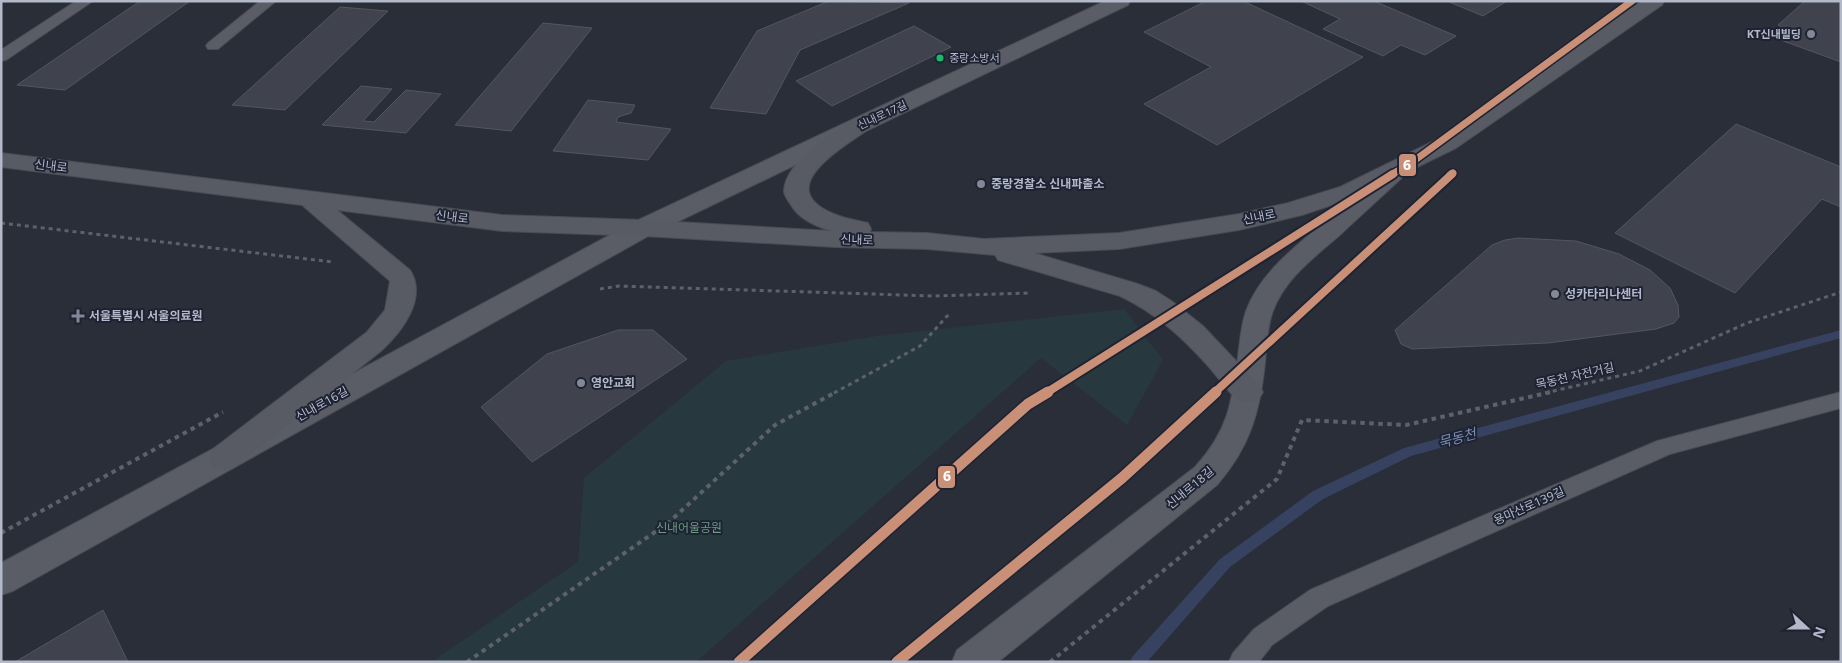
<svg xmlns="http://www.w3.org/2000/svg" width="1842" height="663" viewBox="0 0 1842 663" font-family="'Noto Sans','Noto Sans KR',sans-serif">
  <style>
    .green { fill: #27383e }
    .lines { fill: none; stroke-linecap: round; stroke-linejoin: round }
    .stream { fill: #374261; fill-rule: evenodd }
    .building { fill: #40434d; stroke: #52565f }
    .service-casing { stroke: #484b52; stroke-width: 2 }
    .tertiary-casing { stroke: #484b52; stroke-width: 2 }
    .secondary-casing { stroke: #484b52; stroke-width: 2 }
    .path-far1 { stroke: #5d616a; stroke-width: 3; stroke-dasharray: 4 4; stroke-linecap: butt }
    .path { stroke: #5d616a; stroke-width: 4; stroke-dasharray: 4.5 4.5; stroke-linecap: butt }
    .service { fill: #5a5d66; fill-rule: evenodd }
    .tertiary { fill: #5a5d66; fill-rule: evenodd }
    .secondary { fill: #595b64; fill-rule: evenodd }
    .metro-1-far2-casing { stroke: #1d2333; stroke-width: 10 }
    .metro-1-far1-casing { stroke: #1d2333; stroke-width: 12 }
    .metro-1-casing { stroke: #1d2333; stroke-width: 14 }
    .metro-1-far2 { stroke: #ca9077; stroke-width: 7 }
    .metro-1-far1 { stroke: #ca9077; stroke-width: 8 }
    .metro-1 { stroke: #ca9077; stroke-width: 11 }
    .poi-dot { fill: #848896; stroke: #1d2333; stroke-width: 2 }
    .bus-dot { fill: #1ab867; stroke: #1d2333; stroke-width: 2 }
    .labels { text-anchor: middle; stroke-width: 4; stroke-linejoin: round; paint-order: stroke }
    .far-poi-label { font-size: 11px; font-weight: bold; fill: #b4b9c9; stroke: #1d2333; text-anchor: end }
    .bus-label { font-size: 11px; fill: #b4b9c9; stroke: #1d2333; text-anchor: start }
    .far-street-label { font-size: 11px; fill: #b4b9c9; stroke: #1d2333 }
    .street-label { font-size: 12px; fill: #b4b9c9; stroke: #1d2333 }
    .poi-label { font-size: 12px; font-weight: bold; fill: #b4b9c9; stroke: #1d2333; text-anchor: start }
    .park-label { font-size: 12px; fill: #6b9a7d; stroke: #1d2333 }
    .water-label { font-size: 14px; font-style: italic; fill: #7c8bb1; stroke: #1d2333 }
    .line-badge { stroke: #1d2333; stroke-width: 2 }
    .badge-label { font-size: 14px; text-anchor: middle; font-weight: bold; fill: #fff }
  </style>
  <rect width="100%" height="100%" fill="#2a2e38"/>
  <polygon class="green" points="1124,309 1163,360 1127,425 1041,358 696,662 431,662 578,562 584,478 726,361 877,336"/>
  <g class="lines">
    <polygon class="stream" points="1841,330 1841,338 1411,456 1323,499 1230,567 1147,662 1130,662 1132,657 1220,559 1313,491 1404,448"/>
  </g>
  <g class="building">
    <polygon points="140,1 190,1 65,90 17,85"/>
    <polygon points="829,1 909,3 800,50 766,114 710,108 757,31"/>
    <polygon points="1206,1 1243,1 1363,57 1217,145 1144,104 1211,67 1144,32"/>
    <polygon points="1301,1 1374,1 1456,36 1425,55 1401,45 1383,56 1323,29 1340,19"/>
    <polygon points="1447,1 1507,1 1483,16"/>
    <polygon points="1805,1 1841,1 1841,62 1775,38 1785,30 1778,25"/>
    <polygon points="340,7 388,11 285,110 232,105"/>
    <polygon points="543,23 592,28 511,131 455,125"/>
    <polygon points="914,26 951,47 832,106 796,81"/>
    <polygon points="361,86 392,89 363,121 374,122 406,90 441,94 406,133 322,125"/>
    <polygon points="588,100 635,105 631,113 618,117 616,122 671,129 648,160 553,151"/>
    <polygon points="1736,124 1841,167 1841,207 1822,199 1735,293 1615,233"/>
    <polygon points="1518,238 1576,241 1619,254 1650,270 1670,288 1678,305 1679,317 1674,323 1656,329 1548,343 1412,349 1401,344 1395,330 1492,245 1505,240"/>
    <polygon points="618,330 653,330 687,359 532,462 481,407 547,354"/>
    <polygon points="103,610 128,662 15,662"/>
  </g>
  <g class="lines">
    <defs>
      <g id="service">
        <polygon points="76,1 93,1 6,60 1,61 1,50"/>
        <polygon points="260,1 276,1 218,49 208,49 206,46 208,43"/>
        <polygon points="1841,392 1841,408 1670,454 1328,606 1272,645 1259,662 1229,662 1233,653 1254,629 1310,590 1657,441"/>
      </g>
      <g id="tertiary">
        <polygon points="1105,1 1130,1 1128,5 652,234 13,591 1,595 1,563 634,222"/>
        <path d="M1400,160L1408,162L1412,167L1408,172C1386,193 1363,213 1341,234C1316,256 1285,278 1273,311C1267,327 1267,346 1265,363C1260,412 1250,447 1217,485L998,662H952L957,650L1195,467C1228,431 1232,403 1238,356C1240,341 1241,325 1246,311C1260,273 1294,248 1323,223C1346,202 1369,182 1392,162Z"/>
      </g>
      <path id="secondary" d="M1642,1H1664L1662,5L1456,148L1356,197L1302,215L1239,230L1119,249L1034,253L1138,284L1156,291L1173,302L1203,326L1258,384L1263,392L1258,400C1251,402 1244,404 1237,399C1226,390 1218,377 1209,367C1183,338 1156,313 1120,296L998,260L995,255L927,249L835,247L643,236L502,231L337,210L410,270C428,298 402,332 381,351L235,467L224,470L213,467L209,458L213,449L367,332L385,310L390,281L302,205L1,167V153L502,215L643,220L832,231C817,227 799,219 791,205C788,201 785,196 784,192C784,163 829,136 850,121L858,119L866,121L869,126L866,131C838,150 773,189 834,214C845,219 857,220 868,223L871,229L870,232L927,233L984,239L1119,233L1239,214L1288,203L1340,187L1440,138Z"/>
    </defs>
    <use href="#service" class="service-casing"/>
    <use href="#tertiary" class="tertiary-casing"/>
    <use href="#secondary" class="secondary-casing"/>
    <g class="path-far1">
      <polyline points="1,223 333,262"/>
      <polyline points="600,289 619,286 935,296 1031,293"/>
      <polyline points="834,393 920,346 949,314"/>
      <polyline points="1545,393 1640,371 1747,323 1841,292"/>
    </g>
    <g class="path">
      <polyline points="1,533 223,412"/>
      <polyline points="467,662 668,523 775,425 836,392"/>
      <polyline points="1050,662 1277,479 1302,420 1406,425 1551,392"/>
    </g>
    <use href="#service" class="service"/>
    <use href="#tertiary" class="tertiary"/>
    <use href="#secondary" class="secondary"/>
    <defs>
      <g id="metro-1-far2">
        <polyline points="1391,175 1411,163 1632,1"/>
        <polyline points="1450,175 1453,173"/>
      </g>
      <g id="metro-1-far1">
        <polyline points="1046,393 1393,174"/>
        <polyline points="1214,393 1452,174"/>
      </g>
      <g id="metro-1">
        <polyline points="739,662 1028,404 1048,392"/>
        <polyline points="897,662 1122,478 1216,392"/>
      </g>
    </defs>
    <use href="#metro-1-far2" class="metro-1-far2-casing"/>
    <use href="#metro-1-far1" class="metro-1-far1-casing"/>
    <use href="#metro-1" class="metro-1-casing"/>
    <use href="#metro-1-far2" class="metro-1-far2"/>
    <use href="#metro-1-far1" class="metro-1-far1"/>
    <use href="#metro-1" class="metro-1"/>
  </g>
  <g class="poi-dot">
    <circle cx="1811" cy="34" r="5"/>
    <circle cx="981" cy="184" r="5"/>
    <circle cx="1555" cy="294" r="5"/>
    <path d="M75.5 308.5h5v5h5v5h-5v5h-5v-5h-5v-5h5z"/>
    <circle cx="581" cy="383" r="5"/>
  </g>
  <circle class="bus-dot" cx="940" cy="58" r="4.5"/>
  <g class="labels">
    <g class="far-poi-label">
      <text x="1801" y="38">KT신내빌딩</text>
    </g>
    <g class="bus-label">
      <text x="949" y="62">중랑소방서</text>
    </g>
    <g class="far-street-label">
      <text transform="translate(882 115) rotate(-25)" y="4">신내로17길</text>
    </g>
    <g class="street-label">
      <text transform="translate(51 166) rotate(7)" y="4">신내로</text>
      <text transform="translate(452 217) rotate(7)" y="4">신내로</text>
      <text transform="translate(1259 217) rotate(-12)" y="4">신내로</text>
      <text transform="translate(857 240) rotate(2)" y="4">신내로</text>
      <text transform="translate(1575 376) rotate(-13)" y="4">목동천 자전거길</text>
      <text transform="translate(322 404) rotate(-29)" y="4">신내로16길</text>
      <text transform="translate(1190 488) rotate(-40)" y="4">신내로18길</text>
      <text transform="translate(1529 506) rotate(-24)" y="4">용마산로139길</text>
    </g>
    <g class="poi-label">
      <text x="991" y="188">중랑경찰소 신내파출소</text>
      <text x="1565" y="298">성카타리나센터</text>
      <text x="89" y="320">서울특별시 서울의료원</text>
      <text x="591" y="387">영안교회</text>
    </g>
    <g class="park-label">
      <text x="689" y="532">신내어울공원</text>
    </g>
    <g class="water-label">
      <text transform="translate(1457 438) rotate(-15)" y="5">묵동천</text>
    </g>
  </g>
  <g class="line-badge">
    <rect x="1398" y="153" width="19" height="24" rx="5" fill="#ca9077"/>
    <rect x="937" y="465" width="19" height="24" rx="5" fill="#ca9077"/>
  </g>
  <g class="badge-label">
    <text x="1407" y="170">6</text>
    <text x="947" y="481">6</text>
  </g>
  <rect width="1842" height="663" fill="none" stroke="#b4b9c9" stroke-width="5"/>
  <g transform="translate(1807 628) rotate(111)" stroke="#1d2333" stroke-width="4" paint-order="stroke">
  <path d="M0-4L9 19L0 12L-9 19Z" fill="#b4b9c9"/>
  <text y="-8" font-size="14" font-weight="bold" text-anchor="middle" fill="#b4b9c9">N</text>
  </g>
</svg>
